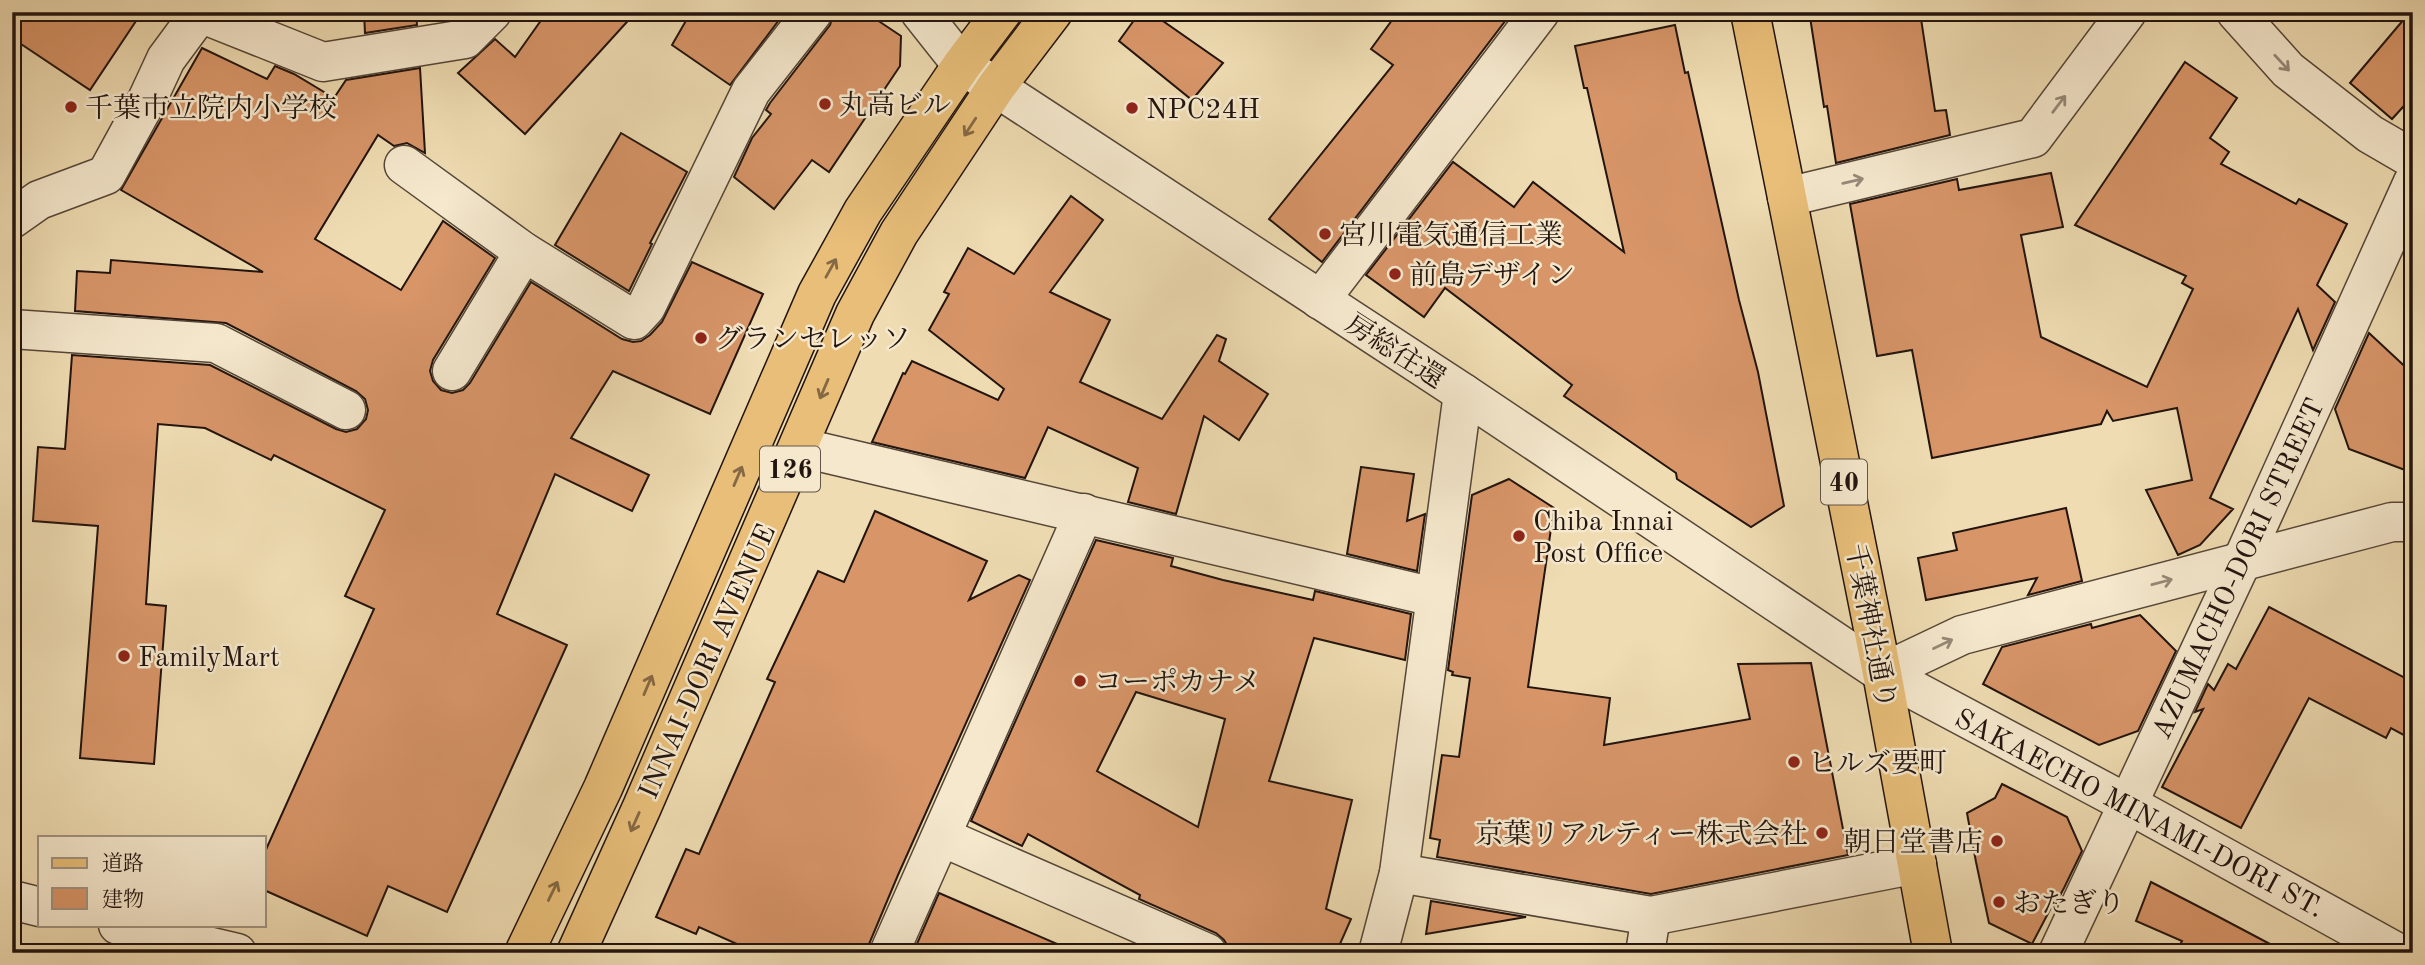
<svg xmlns="http://www.w3.org/2000/svg" width="2425" height="965" viewBox="0 0 2425 965" font-family="'Old Standard TT','Noto Serif JP',serif">
  <style>
    .building { fill: #d79568; stroke: #22140f; stroke-width: 2; fill-rule: evenodd }
    .lines { fill: none; stroke-linecap: round; stroke-linejoin: round }
    .minor-casing { stroke: #554638; stroke-width: 41 }
    .major-casing { stroke: #22140f; stroke-width: 41 }
    .highway-casing { stroke: #22140f; stroke-width: 41 }
    .minor { stroke: #f5e8cd; stroke-width: 38 }
    .major { stroke: #e8be79; stroke-width: 38 }
    .highway { stroke: #e8be79; stroke-width: 38 }
    .oneway { stroke: #968978 }
    .oneway2 { stroke: #856944 }
    .poi-dot { fill: #8f2418; stroke: #f5e8cd; stroke-width: 2.5 }
    .labels { text-anchor: middle; stroke-width: 5; stroke-linejoin: round; paint-order: stroke }
    .shield { fill: #f5e8cd; stroke: #615448; stroke-width: 2 }
    .shield-label { font-size: 26px; font-weight: bold; fill: #22140f }
    .poi-label { font-size: 28px; fill: #22140f; stroke: #f5e8cd; text-anchor: start }
    .street-label { font-size: 28px; fill: #22140f; stroke: #f5e8cd }
  </style>
  <rect width="100%" height="100%" fill="#efdcb2"/>
  <filter id="stains"><feTurbulence type="fractalNoise" baseFrequency=".00286" numOctaves="4"/><feColorMatrix values="0 0 0 0 .2 0 0 0 0 .09 0 0 0 0 .02 0 0 0 .5 -.17"/></filter>
  <radialGradient id="worn" r=".72"><stop offset=".6" stop-color="#630" stop-opacity="0"/><stop offset="1" stop-color="#630" stop-opacity=".3"/></radialGradient>
  <g class="building">
    <polygon points="12,12 142,12 90,90 12,38"/>
    <polygon points="364,12 416,12 417,25 365,33"/>
    <polygon points="547,12 636,12 525,134 458,73 495,39 515,57"/>
    <polygon points="691,12 776,12 782,16 730,85 672,45"/>
    <polygon points="834,12 865,12 901,36 900,66 829,172 812,160 774,209 734,177 752,138 771,114 766,110 770,103 830,25"/>
    <polygon points="1140,12 1150,12 1223,63 1192,100 1119,41"/>
    <polygon points="1398,12 1512,12 1322,262 1269,219 1393,65 1371,49"/>
    <polygon points="1840,12 1920,12 1935,111 1946,110 1950,135 1836,163 1827,106 1824,107 1810,17"/>
    <polygon points="2410,12 2413,12 2413,96 2392,119 2350,83"/>
    <polygon points="1675,25 1685,73 1688,72 1739,300 1758,372 1784,506 1751,527 1677,479 1676,473 1564,396 1572,385 1445,288 1424,317 1366,275 1453,162 1514,207 1533,182 1624,252 1587,88 1584,88 1575,46"/>
    <polygon points="202,48 267,79 275,66 294,74 334,98 346,80 420,68 425,153 407,143 394,146 378,135 315,239 401,290 443,221 495,258 433,360 430,371 433,381 441,390 452,393 463,390 470,383 531,282 622,339 633,342 641,341 650,335 662,322 692,262 763,294 710,414 613,371 571,438 649,475 632,511 555,474 497,614 567,645 447,912 388,886 367,936 264,890 264,854 374,609 345,596 385,510 274,455 271,460 205,428 158,424 146,604 166,606 154,764 80,758 98,526 33,521 38,447 65,449 72,355 210,365 336,429 346,432 357,429 366,419 368,410 365,399 356,391 226,323 75,311 77,271 110,273 111,260 263,272 121,190"/>
    <polygon points="2185,62 2237,98 2210,138 2229,152 2221,164 2296,204 2299,199 2347,224 2317,285 2335,302 2313,350 2298,309 2210,498 2233,509 2200,545 2178,555 2146,490 2192,480 2177,408 2113,421 2107,411 2101,424 1932,458 1912,350 1877,356 1850,204 1957,179 1959,190 2051,173 2063,227 2021,235 2041,337 2147,387 2193,289 2182,283 2186,276 2075,225"/>
    <polygon points="621,133 687,172 650,243 652,244 629,291 555,245"/>
    <polygon points="1071,196 1103,220 1050,292 1110,320 1080,382 1162,419 1217,335 1226,339 1219,361 1268,394 1239,440 1204,416 1176,514 1128,502 1138,468 1048,427 1025,478 872,442 903,373 905,374 912,361 998,400 1004,389 929,330 949,294 944,292 968,248 1014,274"/>
    <polygon points="2369,333 2413,374 2413,473 2349,449 2335,409"/>
    <polygon points="1361,467 1414,474 1407,521 1425,514 1417,571 1347,554"/>
    <polygon points="1509,479 1554,508 1528,687 1610,698 1604,745 1750,719 1738,664 1811,663 1848,855 1651,894 1437,857 1440,840 1430,838 1442,755 1459,757 1470,678 1452,675 1453,672 1448,670 1472,495"/>
    <polygon points="2066,508 2082,581 2028,595 2037,578 1926,600 1918,558 1957,550 1953,533"/>
    <polygon points="875,511 987,561 969,600 1019,575 1030,580 898,875 869,944 868,953 757,953 699,927 696,934 656,917 686,849 699,854 775,682 767,679 818,571 844,582"/>
    <path d="M1096,540L1173,558L1171,566L1223,580L1313,600L1315,591L1411,614L1405,660L1314,638L1269,781L1352,800L1326,909L1351,919L1336,953H1243L1227,945L1224,940L1216,933L1139,899L1140,895L1028,834L1022,846L971,821ZM1136,692L1225,719L1198,827L1097,771Z"/>
    <polygon points="2269,607 2413,682 2413,740 2391,728 2386,738 2309,698 2241,828 2162,787 2203,709 2195,712 2208,684 2214,690 2228,664 2236,669"/>
    <polygon points="2140,615 2176,651 2138,731 2099,745 1983,684 2002,647 2091,624 2092,628"/>
    <polygon points="2002,784 2067,817 2082,851 2064,888 2056,903 2054,902 2032,944 1989,923 1976,862 1967,813 1995,798"/>
    <polygon points="2151,882 2217,916 2287,953 2176,953 2182,941 2136,921"/>
    <polygon points="939,893 1078,953 913,953"/>
    <polygon points="1431,901 1526,917 1426,934"/>
  </g>
  <g class="lines">
    <defs>
      <g id="minor">
        <polyline points="920,12 962,65 1463,393 1882,673 2128,804 2398,953"/>
        <polyline points="2236,12 2288,70 2370,134 2413,159"/>
        <polyline points="404,165 524,252 634,320 646,307 751,91 813,12"/>
        <polyline points="1787,197 2033,138 2127,12"/>
        <polyline points="12,219 39,200 106,175 147,100 166,59 200,13 323,62 465,39 492,12"/>
        <polyline points="1320,300 1540,12"/>
        <polyline points="12,329 216,343 346,410"/>
        <polyline points="452,371 524,252"/>
        <polyline points="799,447 1434,597"/>
        <polyline points="1882,673 1962,635 2392,522 2413,522"/>
        <polyline points="942,837 1207,953"/>
        <polyline points="1399,873 1651,916 1917,864"/>
        <polyline points="12,900 40,907"/>
        <polyline points="118,925 237,953"/>
        <polyline points="889,953 1084,513"/>
        <polyline points="1378,953 1399,873 1463,393"/>
        <polyline points="1645,953 1651,916"/>
        <polyline points="2058,953 2242,561 2413,182"/>
      </g>
      <polyline id="major" points="1750,12 1882,673 1933,953"/>
      <g id="highway">
        <polyline points="524,953 603,788 817,294 863,211 962,65 1002,12"/>
        <polyline points="576,953 642,807 855,314 899,233 996,87 1053,12"/>
      </g>
    </defs>
    <use href="#minor" class="minor-casing"/>
    <use href="#major" class="major-casing"/>
    <use href="#highway" class="highway-casing"/>
    <use href="#minor" class="minor"/>
    <use href="#major" class="major"/>
    <use href="#highway" class="highway"/>
  </g>
  <defs><path id="oneway-shaft" d="M-6 0H5M1.5-3L5.5 0L1.5 3" fill="none" stroke-width="1.6" stroke-linecap="round" stroke-linejoin="round" transform="scale(1.75)"/></defs>
  <g class="oneway">
    <use href="#oneway-shaft" transform="translate(2282 63) rotate(47)"/>
    <use href="#oneway-shaft" transform="translate(2059 104) rotate(-53)"/>
    <use href="#oneway-shaft" transform="translate(1853 181) rotate(-13)"/>
    <use href="#oneway-shaft" transform="translate(2162 582) rotate(-15)"/>
    <use href="#oneway-shaft" transform="translate(1943 644) rotate(-26)"/>
  </g>
  <g class="oneway2">
    <use href="#oneway-shaft" transform="translate(970 127) rotate(123)"/>
    <use href="#oneway-shaft" transform="translate(831 268) rotate(-61)"/>
    <use href="#oneway-shaft" transform="translate(824 389) rotate(113)"/>
    <use href="#oneway-shaft" transform="translate(738 476) rotate(-67)"/>
    <use href="#oneway-shaft" transform="translate(648 685) rotate(-67)"/>
    <use href="#oneway-shaft" transform="translate(635 822) rotate(114)"/>
    <use href="#oneway-shaft" transform="translate(553 891) rotate(-64)"/>
  </g>
  <g class="poi-dot">
    <circle cx="825" cy="104" r="7"/>
    <circle cx="71" cy="107" r="7"/>
    <circle cx="1132" cy="108" r="7"/>
    <circle cx="1325" cy="234" r="7"/>
    <circle cx="1395" cy="274" r="7"/>
    <circle cx="701" cy="338" r="7"/>
    <circle cx="1519" cy="536" r="7"/>
    <circle cx="124" cy="656" r="7"/>
    <circle cx="1080" cy="681" r="7"/>
    <circle cx="1794" cy="762" r="7"/>
    <circle cx="1822" cy="833" r="7"/>
    <circle cx="1997" cy="841" r="7"/>
    <circle cx="1999" cy="902" r="7"/>
  </g>
  <g class="labels">
    <g class="shield">
      <rect x="760" y="446.5" width="60" height="45" rx="5"/>
      <rect x="1821" y="459.5" width="46" height="45" rx="5"/>
    </g>
    <g class="shield-label">
      <text x="790" y="478">126</text>
      <text x="1844" y="491">40</text>
    </g>
    <g class="poi-label">
      <text x="839" y="114">丸高ビル</text>
      <text x="85" y="117">千葉市立院内小学校</text>
      <text x="1146" y="118">NPC24H</text>
      <text x="1339" y="244">宮川電気通信工業</text>
      <text x="1409" y="284">前島デザイン</text>
      <text x="715" y="348">グランセレッソ</text>
      <text x="1533" y="530">Chiba Innai<tspan x="1533" dy="32">Post Office</tspan></text>
      <text x="138" y="666">FamilyMart</text>
      <text x="1094" y="691">コーポカナメ</text>
      <text x="1808" y="772">ヒルズ要町</text>
      <text x="1808" y="843" text-anchor="end">京葉リアルティー株式会社</text>
      <text x="1983" y="851" text-anchor="end">朝日堂書店</text>
      <text x="2013" y="912">おたぎり</text>
    </g>
    <g class="street-label">
      <text transform="translate(1396 350) rotate(33)" y="10">房総往還</text>
      <text transform="translate(2237 568) rotate(-65)" y="10">AZUMACHO-DORI STREET</text>
      <text transform="translate(1872 626) rotate(79)" y="10">千葉神社通り</text>
      <text transform="translate(706 661) rotate(-66)" y="10">INNAI-DORI AVENUE</text>
      <text transform="translate(2140 812) rotate(28)" y="10">SAKAECHO MINAMI-DORI ST.</text>
    </g>
  </g>
  <rect width="2425" height="965" fill="none" stroke="#efdcb2" stroke-width="42"/>
  <rect x="14" y="14" width="2397" height="937" fill="none" stroke="#22140f" stroke-width="3.5"/>
  <rect x="21" y="21" width="2383" height="923" fill="none" stroke="#22140f" stroke-width="2"/>
  <rect x="38" y="836" width="228" height="91" fill="#f5e8cd" stroke="#a19381" stroke-width="2"/>
  <rect x="52" y="858" width="35" height="10" fill="#e8be79" stroke="#a19381" stroke-width="2"/>
  <text x="102" y="870" font-size="21" fill="#22140f">道路</text>
  <rect x="52" y="888" width="35" height="21" fill="#d79568" stroke="#a19381" stroke-width="2"/>
  <text x="102" y="906" font-size="21" fill="#22140f">建物</text>
  <rect width="100%" height="100%" filter="url(#stains)"/>
  <rect width="100%" height="100%" fill="url(#worn)"/>
</svg>
